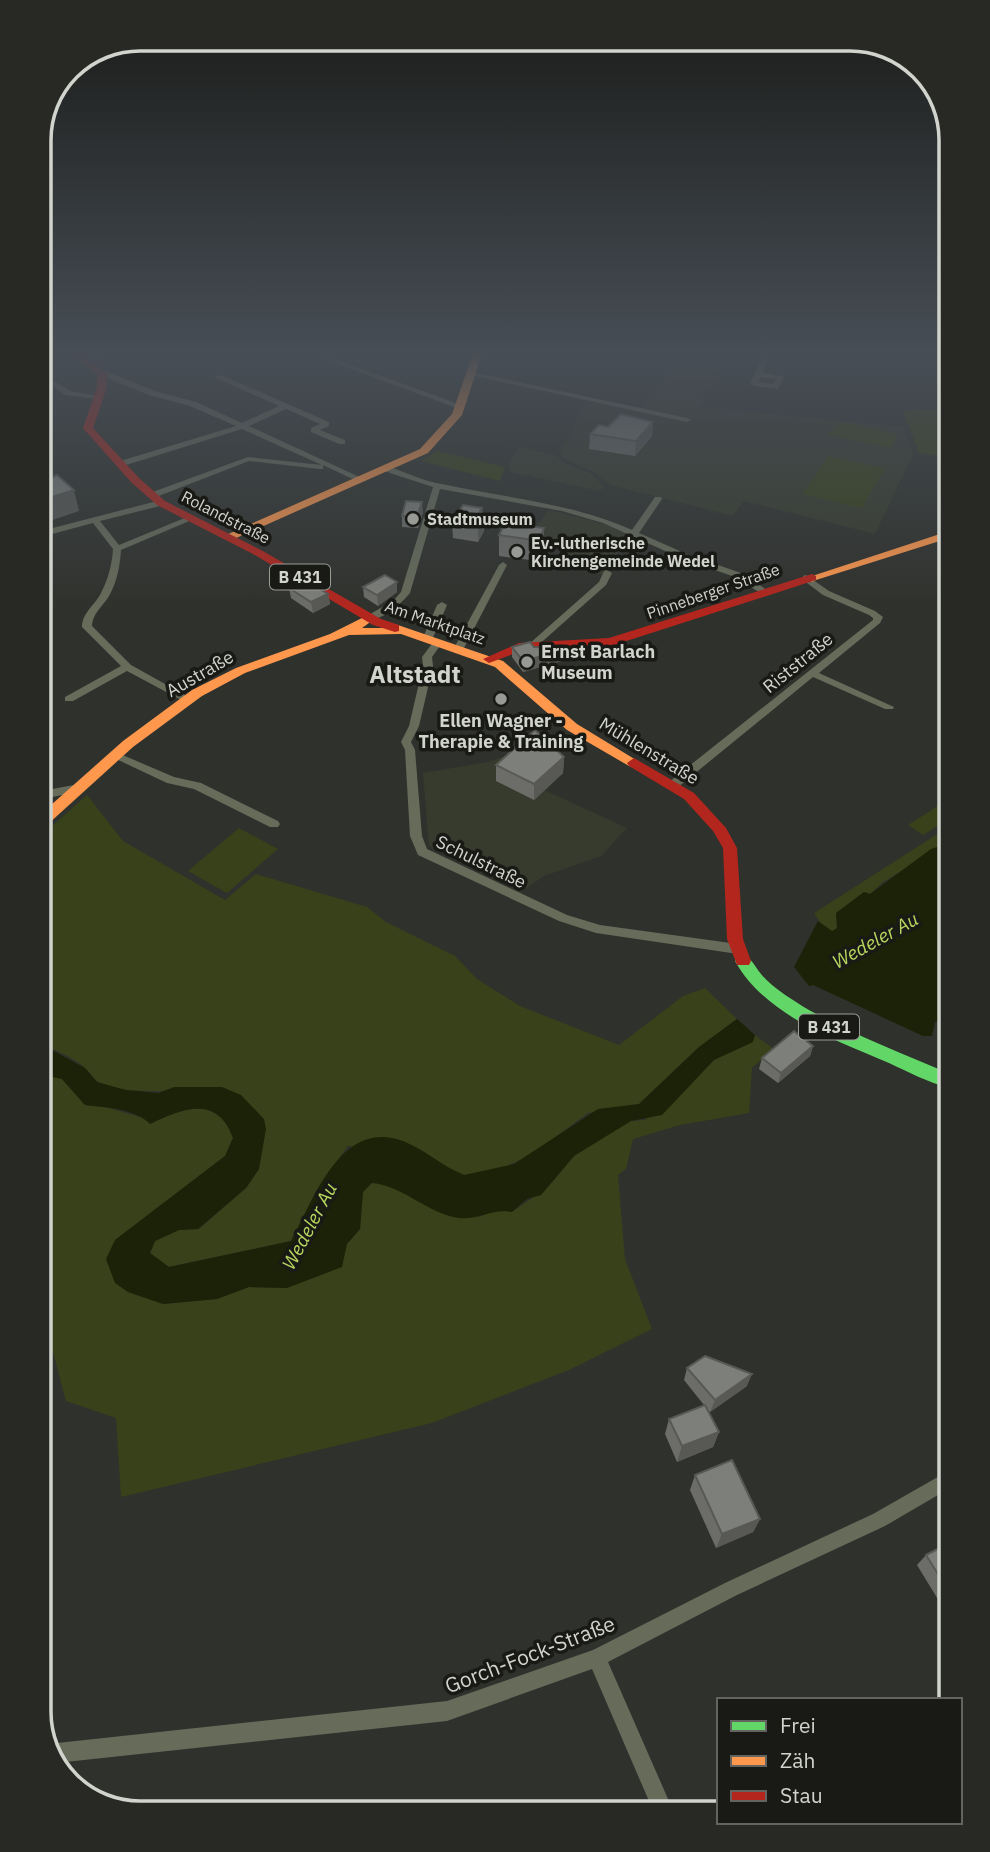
<svg xmlns="http://www.w3.org/2000/svg" width="990" height="1852" viewBox="0 0 990 1852" font-family="'IBM Plex Sans',sans-serif">
  <style>
    .built { fill: #373b2d }
    .green { fill: #38411a }
    .water { fill: #1b2207 }
    .lines { fill: none; stroke-linecap: round; stroke-linejoin: round }
    .street { fill: #666b5a; fill-rule: evenodd }
    .fast { fill: #63d668; fill-rule: evenodd }
    .slow { fill: #ff974d; fill-rule: evenodd }
    .jam { fill: #b3261e; fill-rule: evenodd }
    .wall { fill: #6c6d69 }
    .shaded-wall { fill: #585955 }
    .building { fill: #7d7f7a; stroke: #585955; stroke-width: 2 }
    .poi-dot { fill: #989a95; stroke: #191a16; stroke-width: 2.5 }
    .labels { text-anchor: middle; stroke-width: 7; stroke-linejoin: round; paint-order: stroke }
    .far-street-label { font-size: 16px; fill: #d1d3cd; stroke: #191a16 }
    .far-poi-label { font-size: 16px; font-weight: bold; fill: #d1d3cd; stroke: #191a16; text-anchor: start }
    .shield { fill: #191a16; stroke: #9a9c96; stroke-width: 2 }
    .shield-label { font-size: 16px; font-weight: bold; fill: #d1d3cd }
    .poi-label { font-size: 18px; font-weight: bold; fill: #d1d3cd; stroke: #191a16; text-anchor: start }
    .street-label { font-size: 18px; fill: #d1d3cd; stroke: #191a16 }
    .water-label { font-size: 19px; font-style: italic; fill: #b9d75e; stroke: #191a16 }
    .near-street-label { font-size: 21px; fill: #d1d3cd; stroke: #191a16 }
    .district-label { font-size: 24px; font-weight: bold; fill: #d1d3cd; stroke: #191a16 }
    .rim { fill: none; stroke: #d1d3cd; stroke-width: 3.5 }
  </style>
  <rect width="100%" height="100%" fill="#2f312c"/>
  <g class="built">
    <polygon points="684,359 724,367 700,396 706,398 700,407 904,427 913,454 875,534 744,501 733,516 610,485 597,474 562,457 560,450 571,436 575,421 588,400 636,411"/>
    <polygon points="519,447 556,455 564,463 592,474 604,487 599,491 510,472 509,462"/>
    <polygon points="549,510 631,531 604,575 554,565 560,550 553,543 527,539"/>
    <polygon points="535,746 563,773 544,790 627,828 601,856 544,876 521,892 429,846 423,773 488,762"/>
  </g>
  <g class="green">
    <polygon points="914,409 945,410 945,457 919,453 903,412"/>
    <polygon points="838,421 898,434 891,448 828,435"/>
    <polygon points="437,451 505,467 500,481 422,461"/>
    <polygon points="828,456 885,468 862,508 803,494"/>
    <path d="M87,795L123,841L225,900L256,874L367,907L386,922L455,956L477,979L520,1006L619,1045L683,996L705,988L737,1019L699,1047L639,1104L588,1113L531,1155L498,1170L464,1175L448,1169L423,1151L348,1146L317,1189L291,1241L168,1267L150,1253L155,1241L179,1230L199,1229L246,1188L259,1169L204,1087C179,1091 118,1096 97,1081C93,1078 90,1072 86,1069C75,1058 57,1051 43,1045L42,835Z"/>
    <polygon points="947,800 947,820 923,835 908,825"/>
    <polygon points="239,828 278,849 227,893 188,871"/>
    <polygon points="947,828 947,844 883,882 870,894 864,892 836,913 837,928 832,932 823,927 814,913"/>
    <path d="M755,1035L774,1049L752,1068L749,1113L680,1125L633,1139L626,1169L618,1175L625,1259L652,1329L569,1370L432,1423L121,1497L116,1418L66,1401L49,1337L44,1334L43,1075L62,1079L85,1105L109,1108L146,1119L150,1124C182,1109 217,1094 233,1138L225,1156L115,1240L128,1292L164,1304L217,1299L249,1287L287,1288L347,1244L360,1229L363,1191L372,1182L390,1184L438,1209L479,1217L497,1209L512,1212L548,1187L574,1156L615,1128L631,1121L645,1120L714,1060L752,1042Z"/>
  </g>
  <g class="water">
    <polygon points="947,844 948,1018 935,1022 932,1036 923,1036 813,985 809,986 794,967 818,921 832,931 837,928 836,913 864,892 870,894 931,849"/>
    <path d="M737,1019L755,1035L753,1042L714,1060L662,1115L631,1121L574,1156L541,1195L527,1199L512,1212C493,1208 479,1220 459,1218C428,1214 404,1186 372,1183L363,1192L360,1229L347,1244L342,1267L287,1288L249,1287L217,1299L163,1304L128,1292L115,1283L106,1259L115,1240L225,1156L233,1138C217,1094 182,1109 150,1124C136,1109 104,1107 85,1105L62,1079L43,1075V1045L85,1068L97,1082L126,1090L159,1093L174,1087H222L241,1095L264,1119L266,1129L259,1169L246,1188L198,1229L179,1230L155,1241L150,1253L169,1267L291,1241C314,1200 340,1118 403,1141C425,1150 442,1166 464,1175L514,1164L598,1109L639,1104L699,1047Z"/>
  </g>
  <g class="lines">
    <g class="street">
      <polygon points="101,352 111,352 89,363 82,361"/>
      <polygon points="305,352 315,352 464,406 457,408"/>
      <path d="M764,352H772L763,372L784,377L778,389L754,386L750,384ZM761,377L776,379L773,384L758,382Z"/>
      <polygon points="99,371 105,371 155,391 196,402 242,423 279,406 214,377 221,375 329,422 329,426 320,430 345,440 345,444 339,444 311,432 311,428 320,424 286,409 249,426 366,480 359,482 323,465 323,469 320,469 249,461 156,497 150,497 150,493 248,457 322,465 242,429 123,466 117,466 117,462 236,426 190,406 149,395 99,375"/>
      <polygon points="467,371 687,418 691,420 687,422 470,375 467,375"/>
      <polygon points="40,372 70,391 102,397 98,399 65,395 40,377"/>
      <rect x="941" y="406" width="4" height="4"/>
      <path d="M384,467H390C407,473 424,481 442,484C506,498 572,503 632,530L655,497H661L662,499L639,533L689,555L741,573L770,592L765,595L762,594L735,577L683,559L603,523L562,511L440,489L410,593C401,604 382,621 367,620V616L394,600L401,592L433,487L384,471Z"/>
      <path d="M161,500L165,503L164,505L100,521L119,545L187,517L194,519L121,550C120,566 117,582 109,596C103,606 92,614 92,626L131,665L192,699L191,701H183L127,671L73,701H65V697L121,666L82,627C82,613 95,605 101,593C108,579 112,565 113,549L93,523L41,537V531Z"/>
      <polygon points="503,562 507,565 464,648 462,650 456,650 454,648 499,565"/>
      <polygon points="607,570 612,573 606,585 535,648 529,648 529,644 599,582 604,571"/>
      <polygon points="806,575 829,591 875,611 883,617 880,623 819,673 894,707 893,709 885,709 813,677 677,788 669,788 668,785 669,782 873,620 873,618 869,615 823,595 803,580 803,576"/>
      <polygon points="442,602 447,605 432,640 430,642 424,642 422,640 437,605"/>
      <polygon points="437,640 442,643 432,657 433,666 419,726 411,742 415,750 422,836 427,849 567,915 600,925 738,944 742,946 744,949 742,952 738,954 596,933 559,921 418,855 410,836 405,750 401,742 409,726 423,666 422,657 434,641"/>
      <polygon points="118,753 174,777 201,783 278,821 280,824 278,827 270,827 194,789 167,783 114,758 113,756 114,754"/>
      <polygon points="79,784 84,788 83,791 42,799 42,791"/>
      <polygon points="950,1470 950,1488 885,1526 737,1595 608,1662 672,1808 652,1808 592,1669 447,1721 56,1763 46,1751 48,1744 447,1701 593,1650 725,1583 873,1514"/>
    </g>
    <path class="fast" d="M743,955C752,958 755,967 761,974C774,989 793,1000 809,1010C853,1035 902,1053 948,1073V1088C928,1082 908,1072 889,1063C835,1040 765,1015 735,961L737,957Z"/>
    <g class="slow">
      <polygon points="477,352 487,352 480,360 462,415 428,453 234,539 226,539 226,535 420,449 452,414 471,359"/>
      <polygon points="946,532 946,539 816,580 812,582 806,578"/>
      <polygon points="370,614 376,618 362,628 389,628 395,624 503,661 577,724 641,763 634,768 629,766 567,730 495,667 401,634 349,635 245,673 202,696 133,747 47,825 42,826 42,813 123,741 192,690 236,668 330,634"/>
    </g>
    <g class="jam">
      <polygon points="69,352 79,352 107,373 107,387 93,428 139,478 165,501 261,550 381,619 399,625 399,631 395,632 373,625 253,554 157,505 131,482 83,428 97,387 97,374"/>
      <polygon points="812,574 816,576 816,580 614,645 521,651 489,663 483,659 519,643 609,638"/>
      <polygon points="634,758 694,793 726,828 737,848 743,939 751,961 749,965 737,965 727,939 723,848 713,831 684,799 629,766 627,763"/>
    </g>
  </g>
  <g class="wall">
    <polygon points="653,422 652,436 635,456 589,449 590,434 608,427"/>
    <polygon points="482,508 484,531 478,542 453,538 452,523"/>
    <polygon points="423,512 418,528 402,527 402,516"/>
    <polygon points="544,528 543,549 538,561 499,556 499,535"/>
    <polygon points="363,587 397,592 378,606 364,597"/>
    <polygon points="289,588 328,594 330,604 313,613 291,598"/>
    <polygon points="512,647 534,647 562,651 562,661 523,672 512,657"/>
    <polygon points="564,757 563,773 534,800 496,781 496,765"/>
    <polygon points="813,1046 810,1056 778,1083 759,1069 762,1058"/>
    <polygon points="687,1368 747,1386 710,1412 707,1409 719,1432 713,1447 677,1462 665,1434 669,1419 704,1405 684,1380"/>
    <polygon points="695,1475 760,1519 753,1532 716,1548 690,1490"/>
    <polygon points="951,1542 951,1607 948,1602 942,1606 917,1565 926,1555"/>
  </g>
  <g class="shaded-wall">
    <polygon points="653,422 652,436 635,456 636,441"/>
    <polygon points="74,490 79,511 41,524 40,501"/>
    <polygon points="422,502 423,512 418,528 417,517"/>
    <polygon points="482,508 482,519 484,515 484,531 478,542 478,527 480,511"/>
    <polygon points="544,528 543,549 538,561 539,541"/>
    <polygon points="397,582 397,592 378,606 377,595"/>
    <polygon points="328,594 330,604 313,613 311,602"/>
    <polygon points="562,651 562,661 523,672 523,661"/>
    <polygon points="564,757 563,773 534,800 534,784"/>
    <polygon points="813,1046 810,1056 778,1083 781,1073"/>
    <polygon points="752,1374 747,1386 710,1412 715,1400"/>
    <polygon points="719,1432 713,1447 677,1462 682,1446"/>
    <polygon points="760,1519 753,1532 716,1548 722,1534"/>
  </g>
  <g class="building">
    <polygon points="621,414 653,422 636,441 590,434 599,425 608,427"/>
    <polygon points="57,475 74,490 40,501 40,483"/>
    <polygon points="406,501 422,502 417,517 402,516"/>
    <polygon points="463,505 482,508 480,511 484,515 478,527 452,523"/>
    <polygon points="505,523 544,528 539,541 499,535"/>
    <polygon points="385,575 397,582 377,595 363,587"/>
    <polygon points="306,580 328,594 311,602 289,588"/>
    <polygon points="530,642 534,647 562,648 562,651 523,661 512,647"/>
    <polygon points="535,730 564,757 534,784 496,765"/>
    <polygon points="794,1031 813,1046 781,1073 762,1058"/>
    <polygon points="705,1356 752,1374 715,1400 687,1368"/>
    <polygon points="705,1405 719,1432 682,1446 669,1419"/>
    <polygon points="732,1460 760,1519 722,1534 695,1475"/>
    <polygon points="951,1542 951,1595 926,1555"/>
  </g>
  <linearGradient id="sky" x2="0" y2="1"><stop stop-color="#1a1b18"/><stop offset="0.58" stop-color="#474e56"/><stop offset="1" stop-color="#474e56" stop-opacity="0"/></linearGradient>
  <rect width="990" height="611" fill="url(#sky)"/>
  <g class="poi-dot">
    <circle cx="413" cy="519" r="7"/>
    <circle cx="517" cy="552" r="7"/>
    <circle cx="527" cy="662" r="7"/>
    <circle cx="501" cy="699" r="7"/>
  </g>
  <g class="labels">
    <g class="far-street-label">
      <text transform="translate(226 517) rotate(27)" y="6">Rolandstraße</text>
      <text transform="translate(713 591) rotate(-19)" y="6">Pinneberger Straße</text>
      <text transform="translate(435 622) rotate(19)" y="6">Am Marktplatz</text>
    </g>
    <g class="far-poi-label">
      <text x="427" y="525">Stadtmuseum</text>
      <text x="531" y="549">Ev.-lutherische<tspan x="531" dy="18">Kirchengemeinde Wedel</tspan></text>
    </g>
    <g class="shield">
      <rect x="270" y="564.5" width="60" height="25" rx="5"/>
      <rect x="799" y="1014.5" width="60" height="25" rx="5"/>
    </g>
    <g class="shield-label">
      <text x="300" y="583">B 431</text>
      <text x="829" y="1033">B 431</text>
    </g>
    <g class="poi-label">
      <text x="541" y="658">Ernst Barlach<tspan x="541" dy="21">Museum</tspan></text>
      <text x="501" y="727" text-anchor="middle">Ellen Wagner -<tspan x="501" dy="21">Therapie &amp; Training</tspan></text>
    </g>
    <g class="street-label">
      <text transform="translate(798 663) rotate(-39)" y="6">Riststraße</text>
      <text transform="translate(200 674) rotate(-30)" y="6">Austraße</text>
      <text transform="translate(649 751) rotate(31)" y="6">Mühlenstraße</text>
      <text transform="translate(481 862) rotate(26)" y="6">Schulstraße</text>
    </g>
    <g class="water-label">
      <text transform="translate(875 940) rotate(-29)" y="7">Wedeler Au</text>
      <text transform="translate(309 1226) rotate(-62)" y="7">Wedeler Au</text>
    </g>
    <g class="near-street-label">
      <text transform="translate(530 1655) rotate(-21)" y="7">Gorch-Fock-Straße</text>
    </g>
    <g class="district-label">
      <text x="415" y="683">Altstadt</text>
    </g>
  </g>
  <path d="M0 0H990V1852H0ZM140 51H850A89 89 0 0 1 939 140V1712A89 89 0 0 1 850 1801H140A89 89 0 0 1 51 1712V140A89 89 0 0 1 140 51Z" fill="#282925" fill-rule="evenodd"/>
  <path class="rim" d="M140 51H850A89 89 0 0 1 939 140V1712A89 89 0 0 1 850 1801H140A89 89 0 0 1 51 1712V140A89 89 0 0 1 140 51Z"/>
  <rect x="717" y="1698" width="245" height="126" fill="#191a16" stroke="#63645f" stroke-width="2"/>
  <rect x="731" y="1721" width="35" height="10" fill="#63d668" stroke="#63645f" stroke-width="2"/>
  <text x="780" y="1733" font-size="21" fill="#d1d3cd">Frei</text>
  <rect x="731" y="1756" width="35" height="10" fill="#ff974d" stroke="#63645f" stroke-width="2"/>
  <text x="780" y="1768" font-size="21" fill="#d1d3cd">Zäh</text>
  <rect x="731" y="1791" width="35" height="10" fill="#b3261e" stroke="#63645f" stroke-width="2"/>
  <text x="780" y="1803" font-size="21" fill="#d1d3cd">Stau</text>
</svg>
